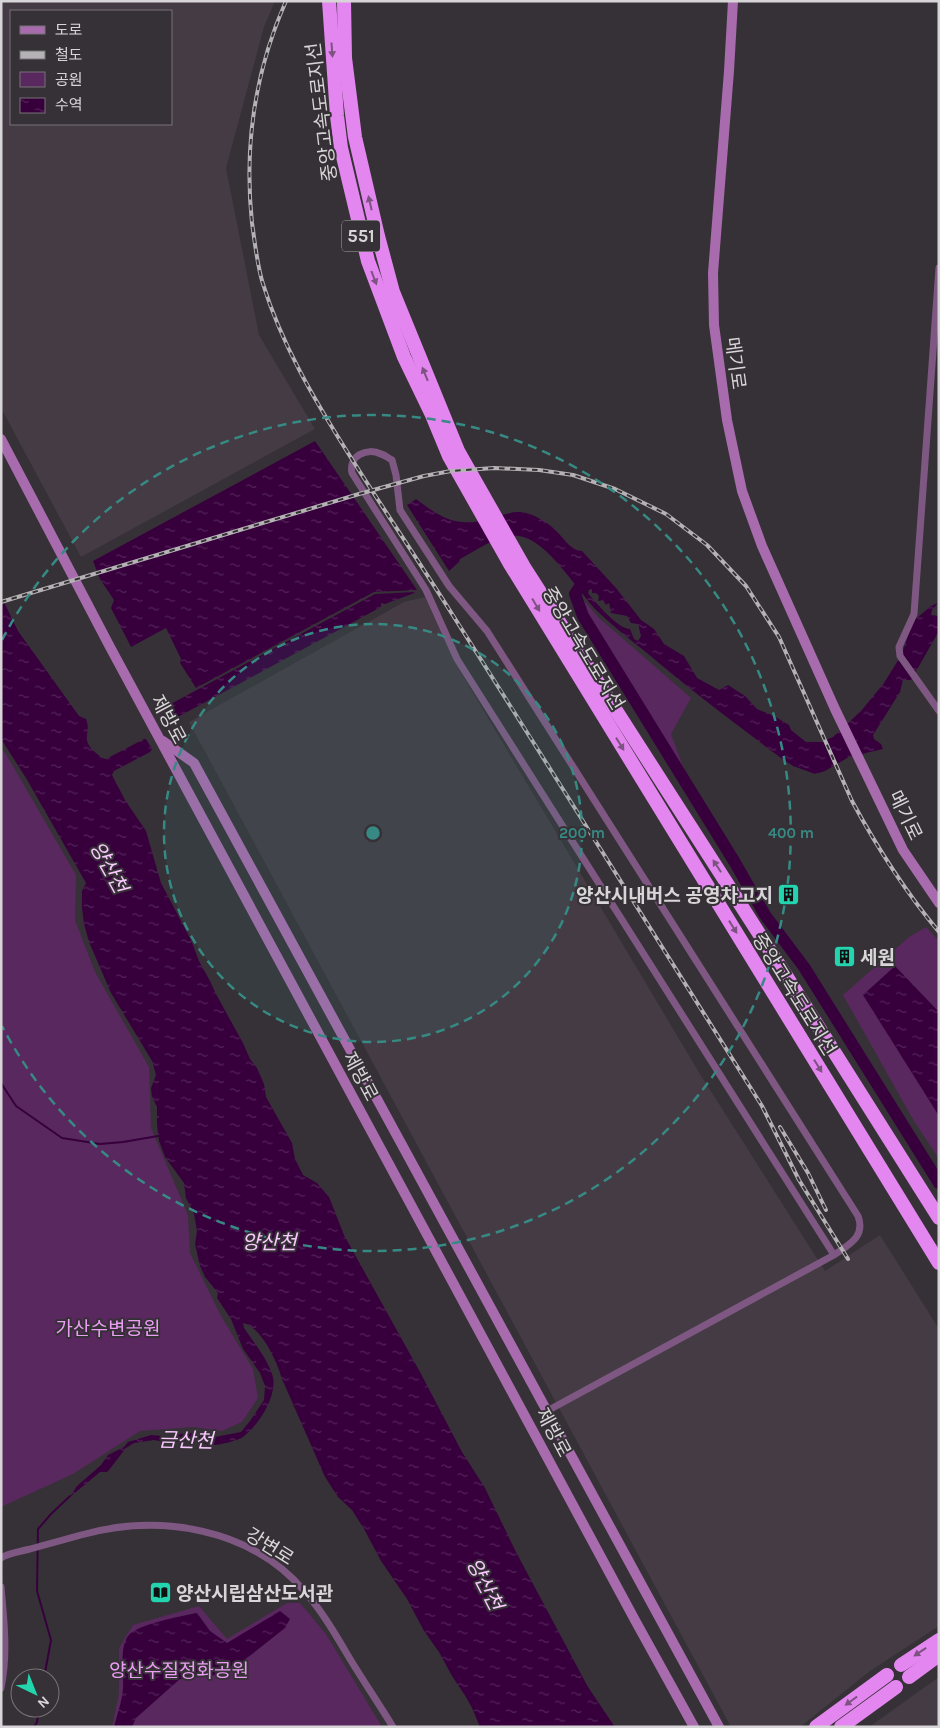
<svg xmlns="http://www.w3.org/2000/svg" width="940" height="1728" viewBox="0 0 940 1728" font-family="Karla,'Noto Sans KR',sans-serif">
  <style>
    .built { fill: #443b44; fill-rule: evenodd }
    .green { fill: #58285e }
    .water { fill: url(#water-ripples); fill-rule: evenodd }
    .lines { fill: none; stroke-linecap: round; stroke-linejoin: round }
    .stream { stroke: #37003d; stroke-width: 2 }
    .river { stroke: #37003d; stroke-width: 12 }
    .street { stroke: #7e5882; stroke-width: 7 }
    .secondary { stroke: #a86bae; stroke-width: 10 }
    .highway { stroke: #e486ef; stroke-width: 14 }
    .rail-casing { stroke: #b5b2b5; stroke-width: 4 }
    .rail { stroke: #363136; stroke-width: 2; stroke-dasharray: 5.5; stroke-linecap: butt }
    .oneway { fill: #7c5380 }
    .ring { fill: none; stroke: #378983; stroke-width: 2.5; stroke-dasharray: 9 6 }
    .labels { text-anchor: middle; stroke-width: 4; stroke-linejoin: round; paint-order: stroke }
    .shield { fill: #363136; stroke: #a7a4a7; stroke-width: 1 }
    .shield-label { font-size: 18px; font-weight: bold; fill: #d8d5d8 }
    .street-label { font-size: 19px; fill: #d8d5d8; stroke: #363136 }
    .poi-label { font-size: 19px; font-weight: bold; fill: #d8d5d8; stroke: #363136; text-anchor: start }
    .park-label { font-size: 19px; fill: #eb9df4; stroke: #363136 }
    .water-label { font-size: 20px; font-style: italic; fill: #facaff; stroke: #363136 }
    .centre { fill: #378983; stroke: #363136; stroke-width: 2.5 }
    .ring-label { font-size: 15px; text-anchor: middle; font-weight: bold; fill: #378983; stroke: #363136; stroke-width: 4; stroke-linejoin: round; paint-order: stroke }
  </style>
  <defs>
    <pattern id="water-ripples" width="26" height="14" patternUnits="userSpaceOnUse" patternTransform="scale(1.25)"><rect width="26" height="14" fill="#37003d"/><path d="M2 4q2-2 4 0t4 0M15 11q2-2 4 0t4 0" fill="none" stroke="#532458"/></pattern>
  </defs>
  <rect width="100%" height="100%" fill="#363136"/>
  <g class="built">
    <path d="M1,1H275L264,27L226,168L259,335L315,429L81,557L1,408ZM11,11H171V124H11Z"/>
    <polygon points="425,597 454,661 700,1074 825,1271 880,1235 939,1329 939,1626 870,1671 800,1727 731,1727 189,722 404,602"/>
    <polygon points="939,1677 939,1727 869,1727"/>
  </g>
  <g class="green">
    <polygon points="581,597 598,617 691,698 671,734 688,780 585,614 581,603"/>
    <polygon points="1,748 6,754 76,875 75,920 95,972 149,1067 151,1128 188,1215 190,1253 221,1316 253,1369 258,1398 242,1422 222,1431 194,1427 140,1431 73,1474 1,1507"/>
    <polygon points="926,927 939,941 939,1159 914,1121 843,995 909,937"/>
    <polygon points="287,1603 300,1603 326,1634 382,1727 112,1727 119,1694 119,1648 133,1625 199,1606 227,1639"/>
  </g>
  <g class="water">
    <polygon points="315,441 417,590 374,592 196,688 180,663 181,659 166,628 131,647 111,608 114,600 100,579 93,561"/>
    <path d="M416,499C441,518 457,528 489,519C504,515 515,509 530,514C537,517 547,522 553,528C562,535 570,551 582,551L616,588L641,620L654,629L664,644L684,656L697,678L719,690L728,685L745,696L757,709L774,716L789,725L791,730L806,742H822L833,737L861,711L884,683L902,654L912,622L931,606L938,603L932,610L931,615L939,616V631L911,680H903L900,692L873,735L874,739L881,744L883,749L849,757L825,771L815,774L793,766L781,758C736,724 690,690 647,653C630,640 613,626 597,611C578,592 548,540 519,536C499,533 477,550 460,559L459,562L449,571L407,505ZM592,589V593H596L599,596L598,601L603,600L606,605L609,603L611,613L627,616L631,623L638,624L641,636L638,641L634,639L630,629C618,629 595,602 588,593L589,590Z"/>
    <polygon points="415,592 417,592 385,604 381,603 381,607 174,719 167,706 375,594"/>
    <path d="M1,596L18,631L79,716L86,719C92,735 79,738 96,753C100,756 100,758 106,759L144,739H146L152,749L150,752L114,771L112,775L125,800L146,831L161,883L191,940L199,961L210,981L216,994L243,1043L250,1059L257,1068L264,1084L266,1097L292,1143L295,1159L303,1175L317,1183L329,1197L344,1235L420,1372L462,1452L485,1488L516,1552L588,1687L615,1727H480L472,1708L466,1697L452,1676L439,1652L424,1631L407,1599L381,1561L364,1529L352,1510L338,1497L325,1477L282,1379C277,1361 261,1327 243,1323L244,1328C254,1343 268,1359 273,1377C277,1397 258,1426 243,1437C240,1440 219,1445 214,1445C208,1445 200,1443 196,1439L169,1443L154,1440L134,1443L126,1448L109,1470L107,1472H100L70,1497L77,1486L101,1465L108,1455L124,1447L128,1442L151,1435L174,1437L181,1434L191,1433L205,1437H215L241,1432L250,1421L264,1400L265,1386L260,1373L243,1349L231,1319L217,1298L218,1293L205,1277L200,1266L195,1244L197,1231L194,1214L186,1198L184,1183L165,1157L159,1141L157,1125V1107L152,1097L151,1088L156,1075L152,1061L111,993L89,942L84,924L82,908V891L86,883L26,778L1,739Z"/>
    <polygon points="895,966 939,1012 939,1116 863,995"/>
    <path d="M280,1611L290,1619L285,1628L222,1678L212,1675L180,1679L136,1718L132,1727H114C117,1715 122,1701 123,1689C124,1675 119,1648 128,1636C137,1624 182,1616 197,1613L210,1631L227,1643Z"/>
  </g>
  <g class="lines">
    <g class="stream">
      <polyline points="1,1083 16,1106 62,1138 100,1144 123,1142 158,1136"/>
      <polyline points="44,1678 51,1640 37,1591 38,1529 51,1514 70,1496"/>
      <polyline points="34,1727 37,1722 39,1708"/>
    </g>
    <polyline class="river" points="579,588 575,594 583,616 734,861 765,915 804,967 939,1183"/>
    <g class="street">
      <polyline points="939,268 914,614 899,647 900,656 939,711"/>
      <path d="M547,1411L834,1255C848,1245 866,1237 858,1216L487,631L449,586L400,510L396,475L392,460C388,458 385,455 381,454C367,447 348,456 352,473L426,590L457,659L834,1255"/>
      <path d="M1,1558C8,1553 18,1552 26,1550C45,1545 63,1540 81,1535C160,1513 252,1528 306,1593C324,1614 337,1637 350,1659C364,1682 379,1704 393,1727"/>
      <path d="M1,1587C4,1621 8,1654 1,1688"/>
    </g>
    <g class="secondary">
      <polyline points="733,1 729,71 713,273 714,325 727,420 742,491 762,546 835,709 903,850 939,903"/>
      <polyline points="1,439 110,647 636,1622 694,1727"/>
      <polyline points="163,741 194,763 719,1727"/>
    </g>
    <g class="highway">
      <polyline points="329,1 337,116 341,148 368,261 404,357 432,415 449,456 510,564 939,1263"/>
      <polyline points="344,1 345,58 355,137 378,236 393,292 458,451 524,567 785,974 939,1218"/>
      <polyline points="901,1665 939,1640"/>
      <polyline points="909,1677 939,1655"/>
      <polyline points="816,1727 887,1675"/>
      <polyline points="841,1727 896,1687"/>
    </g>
    <defs>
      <g id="rail">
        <path d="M286,1C255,71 244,147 252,223C255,243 257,265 263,284C282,345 314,399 348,453C380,504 414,554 447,606C553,772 657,940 762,1106L799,1180L848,1259"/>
        <path d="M1,602L359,494L424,476L451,471L494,468L539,470L573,475L615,489L666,514L707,545L746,586L779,637L852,801C878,849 904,890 939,932"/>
        <polyline points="780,1127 808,1173 826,1210"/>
      </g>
    </defs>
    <use href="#rail" class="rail-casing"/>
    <use href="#rail" class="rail"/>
  </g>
  <defs><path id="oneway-solid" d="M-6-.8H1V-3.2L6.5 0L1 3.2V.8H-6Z" transform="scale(1.25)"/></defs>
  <g class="oneway">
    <use href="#oneway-solid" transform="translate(332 50) rotate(86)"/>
    <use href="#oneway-solid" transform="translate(370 203) rotate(-103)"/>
    <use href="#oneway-solid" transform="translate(374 278) rotate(69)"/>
    <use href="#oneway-solid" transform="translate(425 374) rotate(-112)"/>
    <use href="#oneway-solid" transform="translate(536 605) rotate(59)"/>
    <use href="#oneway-solid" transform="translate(620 744) rotate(58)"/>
    <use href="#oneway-solid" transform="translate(717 866) rotate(-123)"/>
    <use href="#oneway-solid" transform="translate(733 927) rotate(58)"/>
    <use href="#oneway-solid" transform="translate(818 1066) rotate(58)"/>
    <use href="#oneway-solid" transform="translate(920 1652) rotate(146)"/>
    <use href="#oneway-solid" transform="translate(851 1701) rotate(144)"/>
  </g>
  <circle cx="373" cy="833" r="209" fill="#378983" fill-opacity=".12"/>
  <g class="ring">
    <circle cx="373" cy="833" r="209"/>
    <path d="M2 640A418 418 0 1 1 2 1026"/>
  </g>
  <defs>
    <symbol id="building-square" viewBox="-11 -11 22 22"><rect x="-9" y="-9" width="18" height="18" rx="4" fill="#22d5af" stroke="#363136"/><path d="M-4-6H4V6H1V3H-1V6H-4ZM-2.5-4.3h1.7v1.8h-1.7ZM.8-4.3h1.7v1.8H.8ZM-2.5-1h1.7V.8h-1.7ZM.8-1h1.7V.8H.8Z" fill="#111"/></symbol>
    <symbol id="library-square" viewBox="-11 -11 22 22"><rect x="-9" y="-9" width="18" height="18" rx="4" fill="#22d5af" stroke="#363136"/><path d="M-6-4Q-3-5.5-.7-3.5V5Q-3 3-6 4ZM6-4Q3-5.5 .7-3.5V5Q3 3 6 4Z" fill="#111"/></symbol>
  </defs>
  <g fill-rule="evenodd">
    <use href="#building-square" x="776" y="882" width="25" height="25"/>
    <use href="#building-square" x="832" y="944" width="25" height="25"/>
    <use href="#library-square" x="148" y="1580" width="25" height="25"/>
  </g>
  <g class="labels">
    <rect class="shield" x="342" y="220.5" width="38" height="31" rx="4"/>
    <g class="shield-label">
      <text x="361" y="242">551</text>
    </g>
    <g class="street-label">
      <text transform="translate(321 112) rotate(-97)" y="7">중앙고속도로지선</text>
      <text transform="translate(736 363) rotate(82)" y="7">메기로</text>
      <text transform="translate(584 648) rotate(59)" y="7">중앙고속도로지선</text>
      <text transform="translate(169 719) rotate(62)" y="7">제방로</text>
      <text transform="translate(906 815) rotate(64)" y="7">메기로</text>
      <text transform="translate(795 994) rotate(58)" y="7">중앙고속도로지선</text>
      <text transform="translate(361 1076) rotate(62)" y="7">제방로</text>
      <text transform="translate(554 1432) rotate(62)" y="7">제방로</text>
      <text transform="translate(270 1546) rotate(32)" y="7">강변로</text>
    </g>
    <g class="poi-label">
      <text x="773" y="902" text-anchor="end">양산시내버스 공영차고지</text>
      <text x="860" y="964">세원</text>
      <text x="176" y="1600">양산시립삼산도서관</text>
    </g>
    <g class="park-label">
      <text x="108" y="1335">가산수변공원</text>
      <text x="179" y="1677">양산수질정화공원</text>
    </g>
    <g class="water-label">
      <text transform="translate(109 867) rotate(61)" y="7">양산천</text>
      <text x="269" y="1249">양산천</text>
      <text transform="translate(186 1440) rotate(1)" y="7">금산천</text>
      <text transform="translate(485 1584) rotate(63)" y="7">양산천</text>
    </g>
  </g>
  <circle cx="373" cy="833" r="8" class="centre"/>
  <g class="ring-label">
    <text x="582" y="838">200 m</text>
    <text x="791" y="838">400 m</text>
  </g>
  <rect width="940" height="1728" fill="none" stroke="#d8d5d8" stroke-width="5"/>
  <rect x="10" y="10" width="162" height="115" fill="#363136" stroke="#777377"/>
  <rect x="20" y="26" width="25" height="8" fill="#a86bae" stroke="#777377"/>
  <text x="55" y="35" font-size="15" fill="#d8d5d8">도로</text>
  <rect x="20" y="51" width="25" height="8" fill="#b5b2b5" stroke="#777377"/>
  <text x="55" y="60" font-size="15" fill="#d8d5d8">철도</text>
  <rect x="20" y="72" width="25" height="15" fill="#58285e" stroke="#777377"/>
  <text x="55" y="85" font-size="15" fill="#d8d5d8">공원</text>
  <rect x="20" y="98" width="25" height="15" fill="url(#water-ripples)" stroke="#777377"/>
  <text x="55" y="110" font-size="15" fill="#d8d5d8">수역</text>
  <g transform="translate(35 1693) rotate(137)"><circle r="24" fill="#363136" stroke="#777377"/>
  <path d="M0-4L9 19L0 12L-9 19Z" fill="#22d5af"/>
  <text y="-8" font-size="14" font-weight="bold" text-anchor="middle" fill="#d8d5d8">N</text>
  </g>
</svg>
